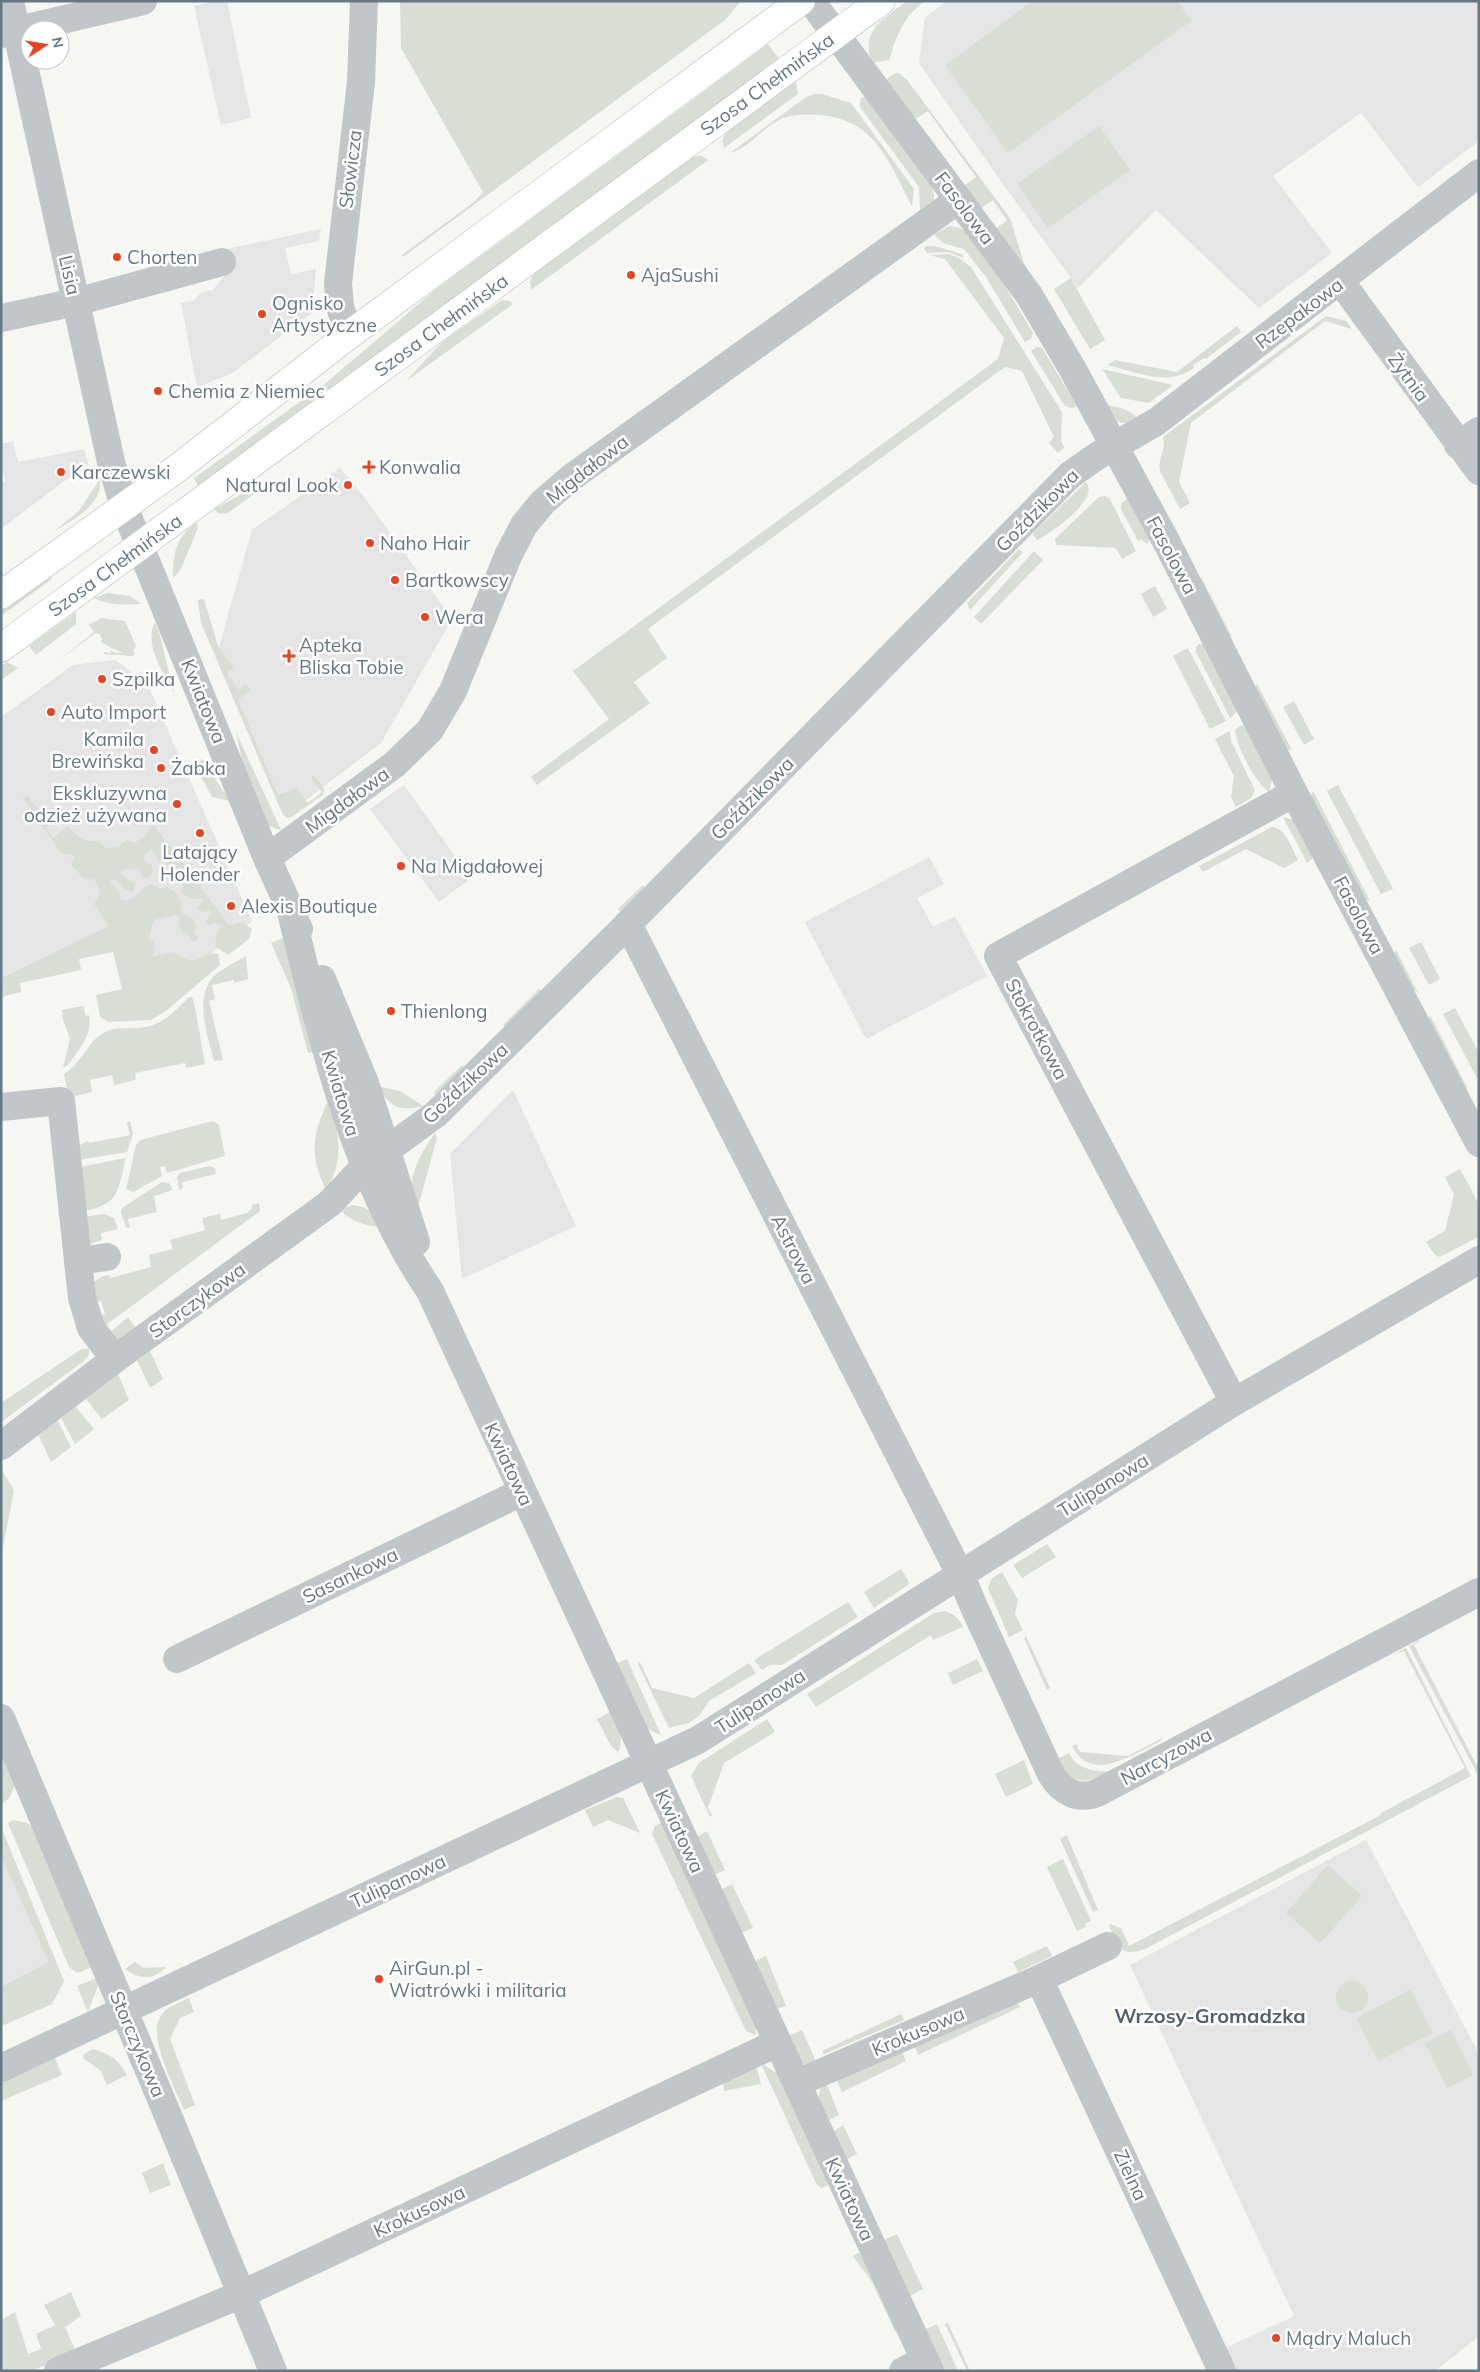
<svg xmlns="http://www.w3.org/2000/svg" width="1480" height="2372" viewBox="0 0 1480 2372" font-family="Mulish,sans-serif">
  <style>
    .built { fill: #e4e5e4 }
    .green { fill: #d8ded4 }
    .lines { fill: none; stroke-linecap: round; stroke-linejoin: round }
    .major-casing { stroke: #b4b9bc; stroke-width: 29 }
    .minor { stroke: #c1c6c9; stroke-width: 28 }
    .major { stroke: #fff; stroke-width: 28 }
    .poi-dot { fill: #ea431f; stroke: #fff; stroke-width: 2 }
    .labels { text-anchor: middle; stroke-width: 5; stroke-linejoin: round; paint-order: stroke }
    .street-label { font-size: 19px; fill: #647885; stroke: #fff }
    .poi-label { font-size: 19px; fill: #647885; stroke: #fff; text-anchor: start }
    .neighbourhood-label { font-size: 20px; font-weight: bold; fill: #52616a; stroke: #fff }
  </style>
  <rect width="100%" height="100%" fill="#f6f6f3"/>
  <g class="built">
    <polygon points="216,1 227,1 251,118 221,125 194,6"/>
    <polygon points="947,1 1479,1 1479,141 1418,187 1361,113 1273,176 1332,253 1259,308 1156,210 1078,288 1000,180 919,63 925,18"/>
    <polygon points="321,229 319,241 285,248 291,274 316,269 312,313 234,372 197,388 181,303 193,301 202,292 213,290 231,268 227,249"/>
    <polygon points="13,441 18,462 84,449 88,463 1,529 1,482 5,481 1,465 1,444"/>
    <polygon points="340,468 365,498 452,619 381,743 285,816 217,654 252,530"/>
    <polygon points="115,660 147,683 252,921 159,995 110,926 1,978 1,717 73,665"/>
    <polygon points="404,785 462,866 474,876 439,902 370,809"/>
    <polygon points="929,857 944,884 917,898 933,927 955,916 987,976 866,1039 805,922"/>
    <polygon points="513,1090 576,1226 462,1279 450,1154"/>
    <polygon points="1,1837 64,1981 52,2004 1,2026"/>
    <polygon points="1366,1840 1479,2054 1479,2336 1435,2371 1237,2371 1226,2348 1294,2316 1130,1965"/>
  </g>
  <g class="green">
    <polygon points="400,1 741,1 725,20 403,257 402,255 474,202 483,192 401,48"/>
    <path d="M907,1H925C902,18 898,33 889,60L872,63C860,29 884,19 907,1Z"/>
    <polygon points="1033,1 1177,1 1191,21 1008,153 945,65"/>
    <polygon points="768,44 779,59 198,486 194,478 326,383 435,290"/>
    <polygon points="899,73 907,80 1010,218 1024,263 1080,355 993,231 1007,220 993,200 977,211 961,188 976,177 928,111 912,121 882,82 894,74"/>
    <polygon points="796,82 798,94 724,148 722,141 726,132"/>
    <path d="M814,94H822L851,103L914,189L912,206C889,163 876,119 819,115C805,114 790,114 777,121C762,129 746,150 730,153L806,97Z"/>
    <polygon points="865,96 931,184 934,194 934,203 920,211 919,187 860,107 860,99"/>
    <polygon points="1099,126 1130,170 1048,228 1017,184"/>
    <polygon points="694,156 701,156 708,160 531,290 530,281 534,274"/>
    <path d="M950,226C953,227 958,227 962,229C978,237 1021,313 1033,333L1031,339L1025,342L986,277L964,249L943,243L934,234Z"/>
    <polygon points="926,246 935,246 962,254 964,258 948,252 927,253 924,249"/>
    <polygon points="948,254 959,258 971,267 1062,412 1061,440 1064,448 1058,453 1049,443 1054,437 1022,371 1005,367 648,629 667,658 634,682 650,703 537,785 531,777 609,719 573,671 998,359 1004,338 945,259 929,255"/>
    <polygon points="1071,278 1105,340 1090,349 1054,289"/>
    <polygon points="502,300 510,301 513,304 406,381 443,341"/>
    <path d="M1326,316L1346,321L1352,329L1325,321L1191,423L1179,482L1190,503L1180,509L1160,471C1157,459 1167,449 1163,437Z"/>
    <path d="M1237,326L1241,332L1206,359L1204,358L1193,365L1194,368C1168,387 1136,372 1107,365L1115,360L1177,372Z"/>
    <polygon points="1037,347 1042,348 1077,406 1072,408 1065,406 1031,351"/>
    <polygon points="1102,369 1173,385 1149,403 1121,398"/>
    <path d="M1103,405C1114,405 1132,410 1138,419C1119,429 1115,420 1103,405Z"/>
    <path d="M100,479C103,506 72,520 53,532L79,511Z"/>
    <polygon points="268,480 273,480 228,513 219,514 214,509"/>
    <path d="M1086,482C1100,500 1052,532 1037,540L1033,535L1034,532Z"/>
    <polygon points="1105,496 1110,499 1136,551 1122,559 1116,548 1056,545 1055,539 1099,497"/>
    <polygon points="1129,497 1150,539 1147,544 1141,539 1138,541 1121,509 1121,504"/>
    <path d="M196,522L198,528L181,569L173,578C173,551 176,539 196,522Z"/>
    <polygon points="1019,549 1023,552 970,610 967,603"/>
    <polygon points="1034,551 1043,560 981,624 974,617"/>
    <polygon points="48,573 52,579 1,616 1,608"/>
    <polygon points="1201,577 1232,637 1226,636 1197,582"/>
    <polygon points="1155,586 1167,609 1153,617 1141,594"/>
    <path d="M108,593L130,596L141,604C127,605 107,605 94,598Z"/>
    <polygon points="204,599 218,646 234,667 227,673 239,690 246,684 250,690 238,700 278,795 297,788 308,803 322,792 311,777 314,776 324,788 323,795 293,816 288,818 283,815 201,623 198,600"/>
    <polygon points="76,612 76,624 36,655 29,646"/>
    <polygon points="101,618 125,621 136,646 133,651 135,653 133,656 104,654 104,652 111,653 111,650 114,653 123,653 116,650 115,646 115,650 101,642 102,639 100,634 95,633 57,662 94,632 89,625"/>
    <path d="M155,622L160,635L174,693C164,673 143,644 155,622Z"/>
    <polygon points="1199,644 1204,644 1239,710 1230,718 1196,652 1196,647"/>
    <polygon points="1188,648 1226,721 1210,729 1173,656"/>
    <polygon points="7,662 18,668 1,680 1,666"/>
    <polygon points="1257,684 1292,750 1284,749 1254,691"/>
    <polygon points="1294,701 1314,739 1304,745 1283,707"/>
    <path d="M1242,725L1248,726L1273,776L1269,792C1255,782 1237,748 1235,730Z"/>
    <path d="M235,730L281,830C277,829 273,828 269,826C252,813 241,752 235,730Z"/>
    <polygon points="1230,731 1231,741 1255,790 1251,798 1236,807 1231,797 1234,776 1215,739"/>
    <polygon points="202,759 230,801 212,797 196,767"/>
    <polygon points="1338,785 1393,889 1381,894 1327,791"/>
    <polygon points="1313,791 1370,901 1363,899 1310,797"/>
    <path d="M27,796L50,822L46,829L53,838L68,826C77,837 84,842 99,841L105,848L118,847L127,840L134,843L143,838L153,824L229,925L242,922L252,929L249,939L228,955L215,946L217,933L221,927L217,923L209,925L206,922L211,913L210,910L203,912L198,909L203,899H192L181,893L184,879L175,881L172,876L178,864H166L170,857L165,850L162,852L166,857L159,862L152,849L144,855L145,862L151,864L153,871L148,878H142L139,868L122,870L121,874L135,884L133,891H127L115,879L111,880V884L117,888L121,899C133,904 138,889 151,884L161,889L168,887L175,892L182,902L181,912L193,919L197,927L194,931L198,938L194,943L189,935L181,931L178,922L180,918L176,915L154,920L148,940L154,942L155,950L152,956C159,956 164,952 172,953C180,954 187,962 195,960C206,957 205,952 218,954L220,965L166,1011L151,1020L109,1022L100,1017L96,995L122,989L113,952L79,959L81,970L20,983L21,992L1,997V978L109,926L94,904L100,893L95,880L83,878L71,864L75,856L61,853L23,798Z"/>
    <polygon points="1283,817 1293,820 1314,854 1312,859 1307,863"/>
    <path d="M1272,827C1287,829 1292,849 1298,860L1284,868L1246,849L1203,872L1199,866Z"/>
    <polygon points="643,885 646,890 621,913 618,909"/>
    <polygon points="288,936 317,1051 308,1053 291,988 271,943"/>
    <polygon points="1421,942 1440,979 1429,985 1409,948"/>
    <polygon points="1396,950 1419,995 1416,991 1411,990 1393,956"/>
    <path d="M246,956L248,979L234,983V980L212,985L215,999L209,1001L223,1060L214,1061C208,1037 194,999 213,977C221,969 236,962 246,956Z"/>
    <polygon points="540,988 541,994 508,1028 503,1025"/>
    <path d="M189,997H192C195,1001 203,1054 205,1064L186,1068L185,1063L135,1073L136,1080L114,1085L112,1075L90,1080L92,1092L75,1096V1098C66,1094 66,1083 64,1074C82,1064 88,1039 107,1031C116,1027 128,1029 138,1028C161,1027 174,1012 189,997Z"/>
    <path d="M83,1006L86,1016L89,1015C93,1035 78,1051 67,1066L63,1067L70,1039L63,1019L62,1010Z"/>
    <polygon points="1455,1008 1479,1053 1479,1077 1477,1078 1443,1014"/>
    <polygon points="1430,1015 1468,1089 1461,1086 1429,1026"/>
    <polygon points="462,1065 466,1070 437,1098 434,1092"/>
    <path d="M377,1086L400,1091L423,1106C397,1112 391,1107 377,1086Z"/>
    <path d="M329,1098C338,1131 346,1159 326,1190C308,1151 313,1135 329,1098Z"/>
    <polygon points="130,1121 133,1134 127,1152 73,1161 76,1147 88,1141 89,1143 130,1135 127,1122"/>
    <polygon points="213,1121 219,1125 225,1156 167,1173 165,1166 160,1167 162,1176 137,1190 133,1192 126,1189 136,1145 140,1140"/>
    <path d="M435,1133L437,1138L418,1207C417,1201 413,1194 412,1188C411,1168 425,1148 435,1133Z"/>
    <path d="M126,1158C117,1191 121,1203 85,1211L74,1168Z"/>
    <polygon points="209,1166 215,1168 216,1174 182,1182 183,1188 179,1190 177,1178 180,1173"/>
    <polygon points="1460,1169 1478,1202 1478,1237 1440,1257 1435,1255 1426,1242 1445,1231 1454,1194 1445,1177"/>
    <polygon points="162,1182 169,1183 173,1190 154,1196 157,1212 128,1219 130,1227 126,1228 121,1212 122,1208"/>
    <polygon points="259,1203 260,1211 102,1328 95,1318 105,1314 101,1301 90,1305 87,1286 103,1276 109,1275 110,1278 151,1267 149,1255 173,1249 170,1240 205,1230 202,1218 220,1214 221,1220 247,1213 252,1208 252,1205"/>
    <path d="M353,1205C368,1207 374,1213 380,1226C368,1228 347,1219 339,1209Z"/>
    <polygon points="104,1214 114,1218 118,1229 101,1233 102,1240 82,1247 83,1217"/>
    <polygon points="128,1317 137,1330 116,1342 107,1335"/>
    <polygon points="89,1348 89,1355 84,1361 1,1422 1,1403 80,1350"/>
    <polygon points="150,1351 163,1379 150,1388 137,1360"/>
    <polygon points="118,1374 129,1400 102,1419 86,1399"/>
    <polygon points="75,1406 94,1429 75,1444 61,1418"/>
    <polygon points="57,1419 71,1447 51,1462 38,1434"/>
    <polygon points="1,1469 14,1490 1,1557"/>
    <polygon points="1047,1544 1056,1557 1022,1578 1013,1565"/>
    <polygon points="901,1569 909,1582 908,1585 874,1608 864,1592"/>
    <polygon points="1002,1572 1018,1600 1015,1614 1023,1630 1009,1637 988,1588 992,1578"/>
    <polygon points="848,1602 858,1617 782,1665 770,1665 762,1670 754,1660"/>
    <path d="M945,1611C954,1614 959,1618 963,1627L933,1640L931,1635L816,1707L807,1694L934,1613Z"/>
    <polygon points="1026,1636 1050,1688 1047,1690 1024,1638"/>
    <polygon points="1422,1639 1414,1645 1476,1764 1479,1764 1479,1772 1477,1773 1409,1646"/>
    <path d="M1406,1648L1471,1776L1147,1948C1121,1959 1117,1946 1109,1924L1121,1928L1129,1946L1381,1815V1813L1465,1768L1404,1651L1393,1655Z"/>
    <polygon points="627,1659 661,1735 653,1732 645,1726 615,1664"/>
    <polygon points="977,1659 983,1671 953,1685 948,1673"/>
    <polygon points="640,1662 652,1688 694,1698 749,1663 756,1673 709,1701 700,1715 689,1723 669,1728 638,1664"/>
    <path d="M612,1711C617,1724 625,1739 618,1752L611,1746L597,1719Z"/>
    <polygon points="767,1719 775,1732 724,1763 708,1808 712,1815 710,1817 691,1776 699,1763"/>
    <path d="M1164,1737C1160,1743 1148,1747 1141,1751C1117,1763 1088,1777 1072,1746L1076,1744L1080,1752L1128,1756Z"/>
    <polygon points="1,1752 15,1785 9,1798 1,1805"/>
    <path d="M1069,1753C1077,1770 1096,1772 1113,1771C1087,1784 1072,1787 1055,1760Z"/>
    <polygon points="1024,1760 1033,1784 1006,1797 995,1774"/>
    <polygon points="617,1797 623,1798 640,1833 608,1820 593,1827 585,1810"/>
    <polygon points="13,1820 27,1823 34,1828 93,1967 77,1973 69,1967 8,1823"/>
    <polygon points="663,1822 756,2025 756,2035 746,2031 652,1834 655,1826"/>
    <polygon points="1,1827 64,1981 52,2004 1,2026 1,1987 49,1962 1,1856"/>
    <polygon points="707,1831 725,1870 712,1876 695,1838"/>
    <polygon points="1067,1835 1067,1836 1098,1910 1093,1912 1060,1839"/>
    <polygon points="1063,1859 1091,1921 1085,1924 1086,1927 1077,1931 1047,1867"/>
    <polygon points="1328,1865 1362,1896 1320,1943 1286,1913"/>
    <polygon points="732,1884 753,1928 739,1934 719,1891"/>
    <polygon points="1047,1946 1052,1956 1018,1972 1013,1962"/>
    <polygon points="766,1956 786,2006 774,2010 754,1967 757,1960"/>
    <path d="M135,1962L144,1968L166,1967C153,1981 139,1979 125,1969Z"/>
    <polygon points="97,1978 98,1986 88,2012 77,1986"/>
    <circle cx="1352" cy="1997" r="16"/>
    <polygon points="1410,1990 1433,2033 1378,2061 1356,2018"/>
    <path d="M189,1998L194,2012L180,2018L170,2039L195,2105L184,2110C175,2088 148,2039 160,2017C165,2007 179,2003 189,1998Z"/>
    <polygon points="1017,2000 1020,2007 918,2055 913,2042"/>
    <polygon points="901,2014 904,2020 824,2054 822,2051"/>
    <path d="M802,2030L818,2066C798,2068 794,2052 787,2037Z"/>
    <polygon points="1451,2030 1473,2075 1447,2088 1425,2043"/>
    <polygon points="900,2048 906,2061 842,2092 836,2078"/>
    <path d="M93,2049C110,2054 119,2060 127,2075L107,2085L101,2071L83,2058L84,2054Z"/>
    <polygon points="54,2056 62,2075 1,2101 1,2080"/>
    <polygon points="764,2065 780,2075 830,2184 822,2188 817,2185 762,2066"/>
    <polygon points="756,2066 761,2084 724,2091 723,2083"/>
    <path d="M826,2082L839,2115L827,2121C820,2107 813,2094 826,2082Z"/>
    <polygon points="843,2125 857,2154 845,2160 832,2133"/>
    <polygon points="163,2163 171,2185 150,2193 142,2173"/>
    <polygon points="897,2234 923,2289 908,2297 882,2241"/>
    <polygon points="858,2253 864,2253 899,2329 895,2331 872,2282 853,2256"/>
    <polygon points="71,2292 81,2316 65,2327 77,2354 30,2371 1,2371 1,2320 15,2312 28,2354 41,2349 36,2334 55,2325 44,2305"/>
    <polygon points="948,2323 970,2371 967,2371 945,2324"/>
    <polygon points="937,2324 958,2371 942,2371 924,2330"/>
  </g>
  <g class="lines">
    <defs>
      <g id="major">
        <polyline points="1,595 171,473 349,335 801,1"/>
        <polyline points="1,648 881,1"/>
      </g>
    </defs>
    <use href="#major" class="major-casing"/>
    <g class="minor">
      <polyline points="10,1 111,462 124,507 267,858 299,929"/>
      <polyline points="811,1 1029,295 1072,368 1166,541 1294,793 1479,1143"/>
      <polyline points="1,34 143,1"/>
      <polyline points="1341,282 1479,471"/>
      <polyline points="1,318 76,302 222,262"/>
      <polyline points="349,335 340,307 338,283 361,82 364,1"/>
      <polyline points="1458,445 1479,431"/>
      <polyline points="267,858 395,764 430,730 453,691 508,556 524,525 543,502 572,477 958,200"/>
      <path d="M291,912C322,1040 355,1181 430,1291L930,2371"/>
      <path d="M628,924L960,1574L974,1607L1051,1774C1061,1791 1077,1801 1097,1793L1479,1592"/>
      <polyline points="322,979 365,1083 416,1242"/>
      <polyline points="1,1107 61,1101 82,1298 91,1328 115,1359"/>
      <polyline points="78,1261 107,1257"/>
      <polyline points="1234,1402 998,956 1294,793"/>
      <polyline points="1,1446 115,1359 329,1204 365,1166 436,1114 628,924 1070,475 1097,456 1156,422 1479,173"/>
      <polyline points="177,1659 522,1492"/>
      <polyline points="1,1718 169,2118 273,2371"/>
      <polyline points="1039,1979 1222,2371"/>
      <polyline points="1,2068 698,1740 1234,1402 1479,1260"/>
      <polyline points="797,2083 1039,1979 1108,1946"/>
      <polyline points="58,2371 242,2294 777,2043"/>
      <polyline points="903,2371 925,2360"/>
    </g>
    <use href="#major" class="major"/>
  </g>
  <g class="poi-dot">
    <circle cx="117" cy="257" r="5"/>
    <circle cx="631" cy="275" r="5"/>
    <circle cx="262" cy="314" r="5"/>
    <circle cx="158" cy="391" r="5"/>
    <path d="M366.5 459.5h5v5h5v5h-5v5h-5v-5h-5v-5h5z"/>
    <circle cx="61" cy="472" r="5"/>
    <circle cx="348" cy="485" r="5"/>
    <circle cx="370" cy="543" r="5"/>
    <circle cx="395" cy="580" r="5"/>
    <circle cx="425" cy="617" r="5"/>
    <path d="M286.5 648.5h5v5h5v5h-5v5h-5v-5h-5v-5h5z"/>
    <circle cx="102" cy="679" r="5"/>
    <circle cx="51" cy="712" r="5"/>
    <circle cx="154" cy="750" r="5"/>
    <circle cx="161" cy="768" r="5"/>
    <circle cx="177" cy="804" r="5"/>
    <circle cx="200" cy="833" r="5"/>
    <circle cx="401" cy="866" r="5"/>
    <circle cx="231" cy="906" r="5"/>
    <circle cx="391" cy="1011" r="5"/>
    <circle cx="379" cy="1979" r="5"/>
    <circle cx="1276" cy="2338" r="5"/>
  </g>
  <g class="labels">
    <g class="street-label">
      <text transform="translate(767 84) rotate(-36)" y="7">Szosa Chełmińska</text>
      <text transform="translate(350 169) rotate(-83)" y="7">Słowicza</text>
      <text transform="translate(965 208) rotate(53)" y="7">Fasolowa</text>
      <text transform="translate(70 275) rotate(77)" y="7">Lisia</text>
      <text transform="translate(1299 313) rotate(-37)" y="7">Rzepakowa</text>
      <text transform="translate(441 325) rotate(-36)" y="7">Szosa Chełmińska</text>
      <text transform="translate(1409 377) rotate(54)" y="7">Żytnia</text>
      <text transform="translate(587 469) rotate(-38)" y="7">Migdałowa</text>
      <text transform="translate(1037 510) rotate(-45)" y="7">Goździkowa</text>
      <text transform="translate(1172 555) rotate(62)" y="7">Fasolowa</text>
      <text transform="translate(115 565) rotate(-36)" y="7">Szosa Chełmińska</text>
      <text transform="translate(204 701) rotate(68)" y="7">Kwiatowa</text>
      <text transform="translate(752 798) rotate(-45)" y="7">Goździkowa</text>
      <text transform="translate(347 800) rotate(-36)" y="7">Migdałowa</text>
      <text transform="translate(1359 915) rotate(62)" y="7">Fasolowa</text>
      <text transform="translate(1037 1029) rotate(62)" y="7">Stokrotkowa</text>
      <text transform="translate(465 1083) rotate(-43)" y="7">Goździkowa</text>
      <text transform="translate(341 1093) rotate(73)" y="7">Kwiatowa</text>
      <text transform="translate(794 1249) rotate(63)" y="7">Astrowa</text>
      <text transform="translate(197 1300) rotate(-36)" y="7">Storczykowa</text>
      <text transform="translate(509 1464) rotate(65)" y="7">Kwiatowa</text>
      <text transform="translate(1103 1485) rotate(-32)" y="7">Tulipanowa</text>
      <text transform="translate(350 1575) rotate(-26)" y="7">Sasankowa</text>
      <text transform="translate(760 1701) rotate(-33)" y="7">Tulipanowa</text>
      <text transform="translate(1166 1756) rotate(-28)" y="7">Narcyzowa</text>
      <text transform="translate(680 1831) rotate(65)" y="7">Kwiatowa</text>
      <text transform="translate(398 1881) rotate(-25)" y="7">Tulipanowa</text>
      <text transform="translate(918 2031) rotate(-23)" y="7">Krokusowa</text>
      <text transform="translate(138 2044) rotate(67)" y="7">Storczykowa</text>
      <text transform="translate(1131 2175) rotate(65)" y="7">Zielna</text>
      <text transform="translate(850 2199) rotate(65)" y="7">Kwiatowa</text>
      <text transform="translate(419 2211) rotate(-25)" y="7">Krokusowa</text>
    </g>
    <g class="poi-label">
      <text x="127" y="264">Chorten</text>
      <text x="641" y="282">AjaSushi</text>
      <text x="272" y="310">Ognisko<tspan x="272" dy="22">Artystyczne</tspan></text>
      <text x="168" y="398">Chemia z Niemiec</text>
      <text x="379" y="474">Konwalia</text>
      <text x="71" y="479">Karczewski</text>
      <text x="338" y="492" text-anchor="end">Natural Look</text>
      <text x="380" y="550">Naho Hair</text>
      <text x="405" y="587">Bartkowscy</text>
      <text x="435" y="624">Wera</text>
      <text x="299" y="652">Apteka<tspan x="299" dy="22">Bliska Tobie</tspan></text>
      <text x="112" y="686">Szpilka</text>
      <text x="61" y="719">Auto Import</text>
      <text x="144" y="746" text-anchor="end">Kamila<tspan x="144" dy="22">Brewińska</tspan></text>
      <text x="171" y="775">Żabka</text>
      <text x="167" y="800" text-anchor="end">Ekskluzywna<tspan x="167" dy="22">odzież używana</tspan></text>
      <text x="200" y="859" text-anchor="middle">Latający<tspan x="200" dy="22">Holender</tspan></text>
      <text x="411" y="873">Na Migdałowej</text>
      <text x="241" y="913">Alexis Boutique</text>
      <text x="401" y="1018">Thienlong</text>
      <text x="389" y="1975">AirGun.pl -<tspan x="389" dy="22">Wiatrówki i militaria</tspan></text>
      <text x="1286" y="2345">Mądry Maluch</text>
    </g>
    <g class="neighbourhood-label">
      <text x="1210" y="2023">Wrzosy-Gromadzka</text>
    </g>
  </g>
  <rect width="1480" height="2372" fill="none" stroke="#647885" stroke-width="5"/>
  <g transform="translate(45 45) rotate(78)"><circle r="24" fill="#ffffff" stroke="#c1c9ce"/>
  <path d="M0-4L9 19L0 12L-9 19Z" fill="#ea431f"/>
  <text y="-8" font-size="14" font-weight="bold" text-anchor="middle" fill="#647885">N</text>
  </g>
</svg>
